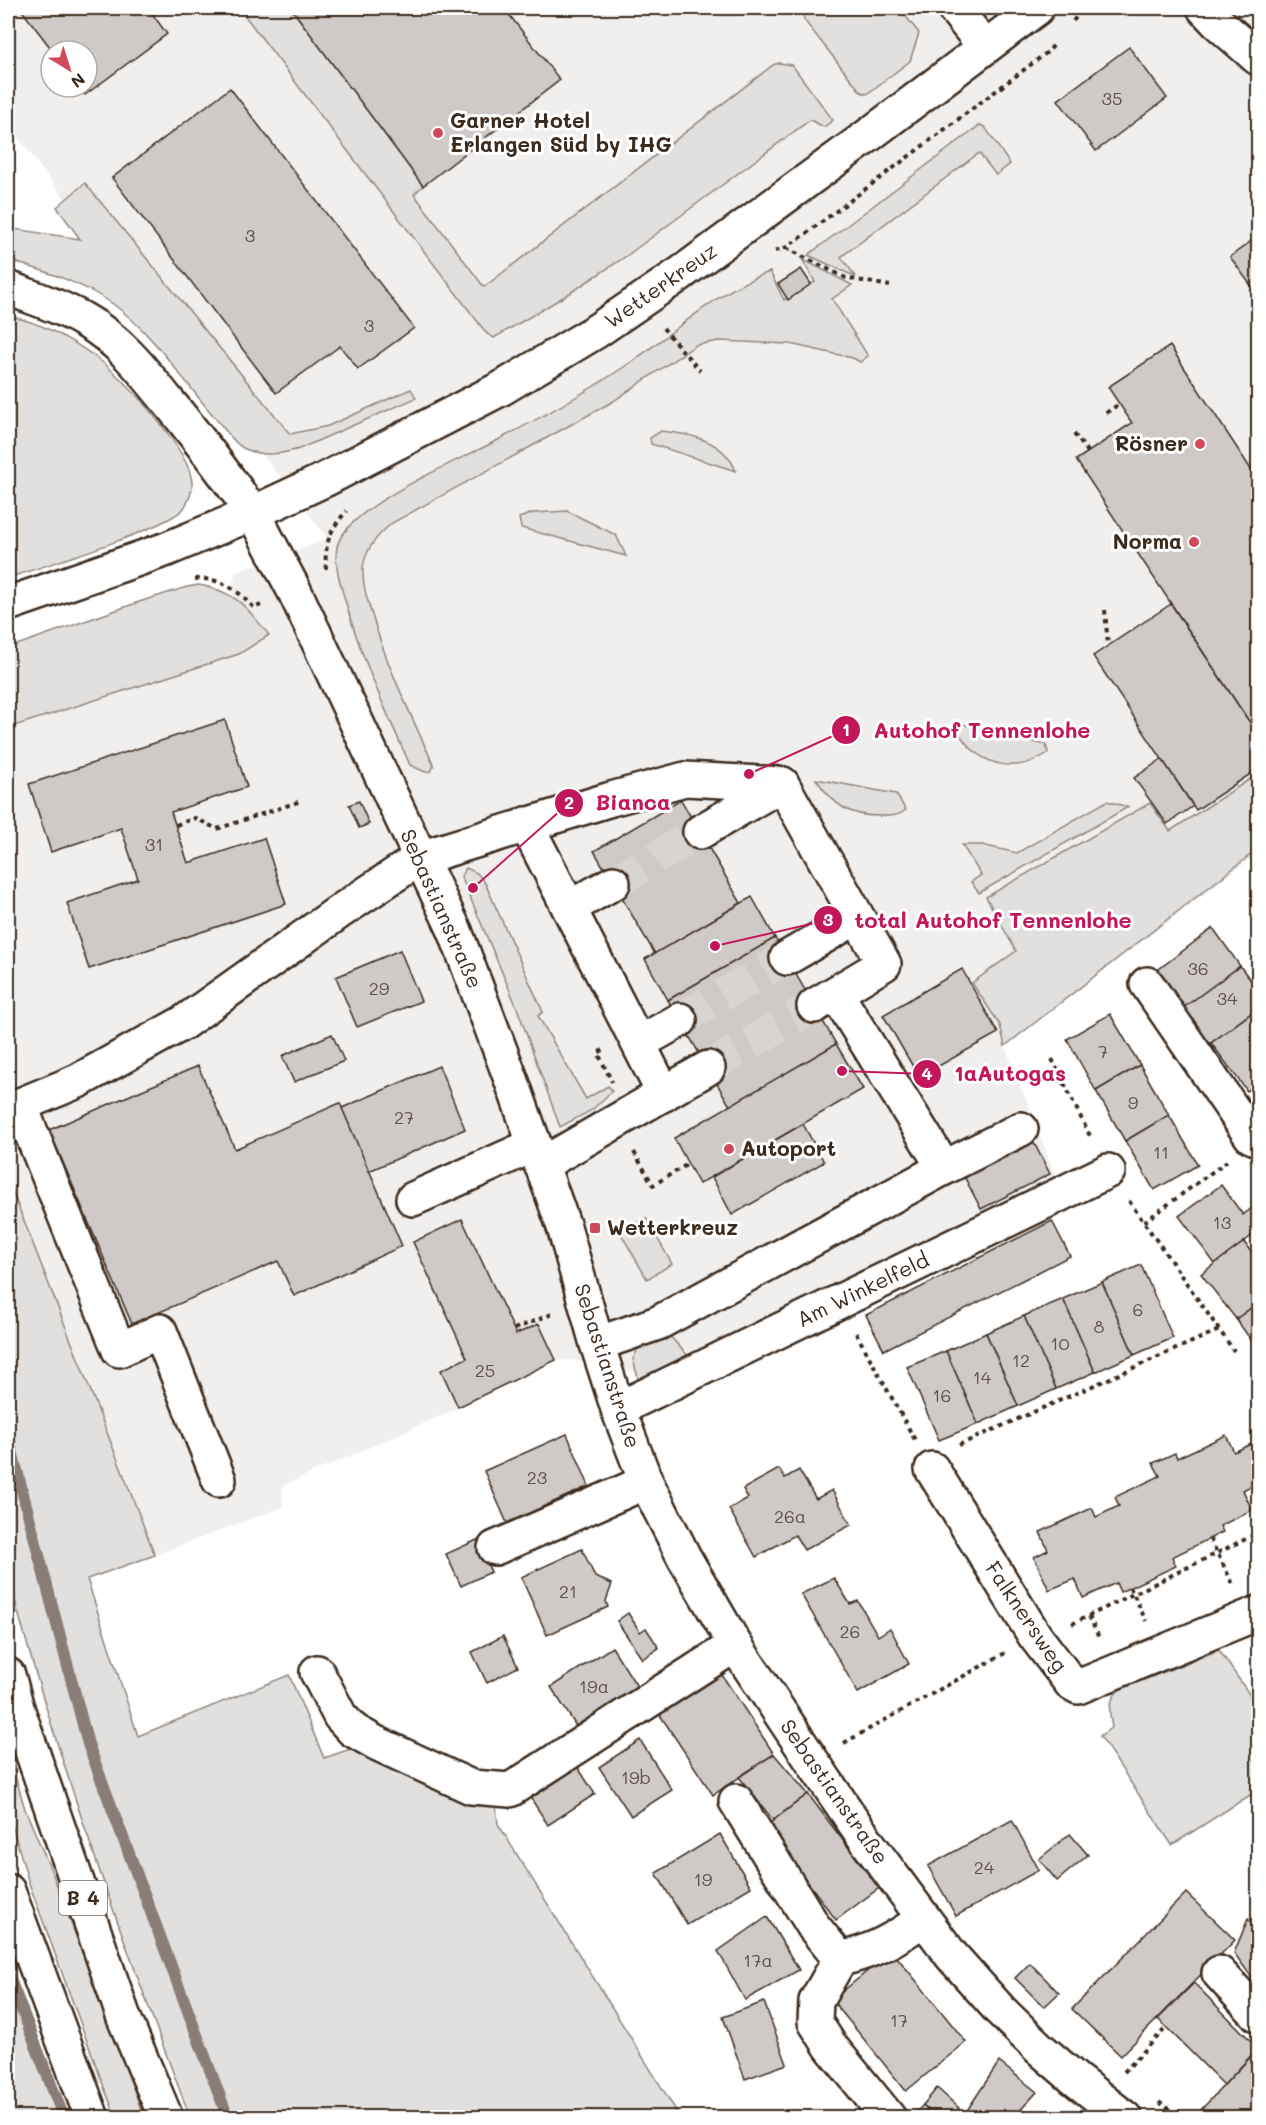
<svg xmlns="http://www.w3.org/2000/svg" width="1266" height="2125" viewBox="0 0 1266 2125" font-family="Mali,sans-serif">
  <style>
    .built { fill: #f1efee; fill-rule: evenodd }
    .green { fill: #e2e0de; stroke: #8e857e; stroke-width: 1.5 }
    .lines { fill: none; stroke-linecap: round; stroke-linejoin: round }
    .stream { stroke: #887e77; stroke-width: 12 }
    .building { fill: #cfcac7; stroke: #3b2a1e; stroke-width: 1.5 }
    .minor-tunnel { stroke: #d8d4d2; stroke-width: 33; stroke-dasharray: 33 16; stroke-linecap: butt }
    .minor-casing { stroke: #3b2a1e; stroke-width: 38 }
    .highway-casing { stroke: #3b2a1e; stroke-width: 38 }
    .path { stroke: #3b2a1e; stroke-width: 4; stroke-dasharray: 4.5 4.5; stroke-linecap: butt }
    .minor { stroke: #fff; stroke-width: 33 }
    .highway { stroke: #fff; stroke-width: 33 }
    .poi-dot { fill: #d1495b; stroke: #fff; stroke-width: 2 }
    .labels { text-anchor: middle; stroke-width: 6; stroke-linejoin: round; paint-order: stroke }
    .number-label { font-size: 18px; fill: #605248 }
    .shield { fill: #fff; stroke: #766a62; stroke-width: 1.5 }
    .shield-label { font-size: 20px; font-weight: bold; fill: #3b2a1e }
    .poi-label { font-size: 21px; font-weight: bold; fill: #3b2a1e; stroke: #fff; text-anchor: start }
    .street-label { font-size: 21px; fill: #3b2a1e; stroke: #fff }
    .leader { fill: none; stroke: #c2185b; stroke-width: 2 }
    .callout-dot { fill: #c2185b; stroke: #fff; stroke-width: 2 }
    .mark-label { font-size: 18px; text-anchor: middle; font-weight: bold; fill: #fff }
    .callout-label { font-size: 22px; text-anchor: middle; font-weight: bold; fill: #c2185b; stroke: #fff; stroke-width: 6; stroke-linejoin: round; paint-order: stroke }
  </style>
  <rect width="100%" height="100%" fill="#fff"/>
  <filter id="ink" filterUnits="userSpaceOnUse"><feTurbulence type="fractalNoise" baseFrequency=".0167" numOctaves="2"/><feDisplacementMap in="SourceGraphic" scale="12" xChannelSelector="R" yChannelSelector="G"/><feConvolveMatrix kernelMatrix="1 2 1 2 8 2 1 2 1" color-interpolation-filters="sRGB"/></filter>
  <g filter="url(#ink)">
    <path class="built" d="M8,8H1258V853L1005,1046L1056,1177L692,1360L653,1375L571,1360H559L456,1409L282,1486L283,1507L155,1555L8,1180V1123L12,1120V1095L8,1076V1055L16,1052L8,1024V747L13,745L14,726L239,654L269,635L251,612L232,595L235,572L328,539L8,125ZM51,51H87V87H51Z"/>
    <g class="green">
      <polygon points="239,8 291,8 423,186 414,194 484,287 773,65 779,63 792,65 833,120 824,127 810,120 625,257 570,293 494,338 487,334"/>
      <polygon points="813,8 899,8 919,33 910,61 867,94 861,92 804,20 803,14"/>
      <polygon points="980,125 985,127 1010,164 996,175 979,153 841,257 856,277 808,255"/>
      <path d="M85,183L290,434L328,426L411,389L416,398L299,449C281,454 263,457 245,449C235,445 224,428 217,420C183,381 155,335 113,304C81,282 44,271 8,260V228L80,239L57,207Z"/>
      <path d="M802,259L852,285L832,299L868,356L860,362L853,358L790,344L719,341L696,345L612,402L392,523C378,535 365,549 363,568C362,585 368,602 373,618C388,669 412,717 434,766L431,771L425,772L410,765C386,711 361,658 345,600C340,583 334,564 337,547C345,507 460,460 496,441C544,416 593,389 637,358C678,329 723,287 770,272L784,300L815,282Z"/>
      <path d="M8,316C41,322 70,339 97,358C123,377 191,451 192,483C193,492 189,500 184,508C169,528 38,568 8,578Z"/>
      <path d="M661,431C691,434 724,440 736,471L651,444L650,438Z"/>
      <polygon points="567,511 616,535 626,556 521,528 519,518 533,513"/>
      <path d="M199,585C236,591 247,608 269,635L239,654L14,726L13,745L8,747V648L139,602L187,587Z"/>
      <path d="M954,722L1046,745L1048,753C1020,772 989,769 966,743C961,738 958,729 954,722Z"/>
      <polygon points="1258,774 1258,849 1005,1046 1000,1025 972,983 1016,951 986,897 1150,803 1170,831"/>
      <path d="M816,779L896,794L906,810C899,816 891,816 883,816C850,817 834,806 816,779Z"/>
      <polygon points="1107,801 1128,807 979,893 971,882 981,875 962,845 982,845 1017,853"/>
      <polygon points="466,868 477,873 485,883 543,1012 538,1016 586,1099 608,1086 612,1091 592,1110 560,1127 516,1005 461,876"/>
      <path d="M8,1180L155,1555L87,1579L138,1736L289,1675L324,1758L365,1744L496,1805L498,1824L680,2117H190C122,1939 57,1759 8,1575Z"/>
      <polygon points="646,1218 672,1264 647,1279 620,1232"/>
      <polygon points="666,1332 692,1360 639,1382 633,1359 640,1344"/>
      <path d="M1219,1650L1258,1707V1790L1172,1845L1100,1736L1112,1727C1109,1712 1107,1702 1119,1690Z"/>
      <polygon points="8,1751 25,1809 53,1875 144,2117 116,2117 105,2090 29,1883 8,1812"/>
      <polygon points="8,1966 13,1984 66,2117 8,2117"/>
    </g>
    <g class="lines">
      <g class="stream">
        <polyline points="8,1436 88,1744 228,2118"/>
        <polyline points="8,1974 64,2118"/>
      </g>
    </g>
    <g class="building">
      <polygon points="20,8 148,8 167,34 85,95 79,87 87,87 87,51 53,51"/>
      <polygon points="291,8 492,8 495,11 500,8 504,8 560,80 423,186"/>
      <polygon points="1129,47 1167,98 1096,151 1058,100"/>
      <polygon points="230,88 414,328 358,369 340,346 276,393 112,178"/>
      <polygon points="1258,236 1258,295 1230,257"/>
      <polygon points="801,269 811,284 788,300 778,284"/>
      <polygon points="1170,346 1258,480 1258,735 1076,460 1132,423 1108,387"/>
      <polygon points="1171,604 1258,735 1258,769 1196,810 1093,656"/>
      <polygon points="225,720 247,787 171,812 188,863 264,838 286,904 89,969 67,903 138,879 121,828 51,852 29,784"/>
      <polygon points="1162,759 1193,806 1167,824 1134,778"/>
      <polygon points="681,800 741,903 655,954 594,851"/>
      <polygon points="359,801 369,824 359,828 349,805"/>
      <polygon points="752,897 775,938 668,1000 645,959"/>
      <polygon points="1213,928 1240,966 1181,1010 1155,972"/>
      <polygon points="775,938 836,1044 730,1106 668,1000"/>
      <polygon points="400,950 421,1001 357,1027 336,977"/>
      <polygon points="1240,966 1258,990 1258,1008 1207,1046 1183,1008"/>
      <polygon points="962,969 998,1033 919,1077 883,1015"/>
      <polygon points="1258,1008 1258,1083 1247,1091 1211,1043"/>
      <polygon points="1110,1014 1140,1065 1096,1091 1067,1039"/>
      <polygon points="332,1034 344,1061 294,1082 282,1056"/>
      <polygon points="836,1044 863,1089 699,1184 674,1138"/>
      <polygon points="1140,1065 1169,1115 1125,1141 1096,1091"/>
      <polygon points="198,1066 235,1149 340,1103 402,1246 294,1296 278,1261 132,1324 49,1130"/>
      <polygon points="439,1066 465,1129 369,1171 342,1108"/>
      <polygon points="1169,1115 1198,1165 1154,1190 1125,1141"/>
      <polygon points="803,1124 824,1162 732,1215 712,1177"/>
      <polygon points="1033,1141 1050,1174 981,1209 964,1176"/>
      <polygon points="1221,1185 1243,1215 1258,1203 1258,1231 1215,1264 1179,1216"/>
      <polygon points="462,1219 516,1334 539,1324 556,1360 458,1407 441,1370 467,1358 413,1242"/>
      <polygon points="1052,1221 1070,1256 884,1350 866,1315"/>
      <polygon points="1244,1242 1258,1262 1258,1303 1236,1319 1201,1274"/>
      <polygon points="1141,1265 1173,1338 1134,1355 1102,1282"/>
      <polygon points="1102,1282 1134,1355 1095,1372 1063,1299"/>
      <polygon points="1063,1299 1095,1372 1056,1389 1024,1316"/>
      <polygon points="1258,1303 1258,1350 1236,1319"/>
      <polygon points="1024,1316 1056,1389 1018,1406 986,1333"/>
      <polygon points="986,1333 1018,1406 978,1424 946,1351"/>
      <polygon points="946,1351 978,1424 939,1440 907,1367"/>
      <polygon points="567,1434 589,1486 507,1523 484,1471"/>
      <polygon points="1226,1435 1234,1452 1251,1444 1258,1460 1258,1482 1243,1490 1252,1510 1220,1526 1223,1532 1172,1557 1176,1566 1120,1592 1116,1583 1083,1598 1075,1579 1049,1590 1034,1557 1048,1550 1040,1532 1092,1508 1096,1517 1119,1506 1115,1497 1160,1476 1153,1463 1175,1453 1177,1458"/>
      <polygon points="779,1469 785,1478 799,1470 816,1499 832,1490 851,1525 804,1550 795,1535 756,1557 729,1509 748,1498 743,1489"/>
      <polygon points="477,1540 491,1572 461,1586 446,1554"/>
      <polygon points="582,1549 595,1577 612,1584 606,1601 608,1607 547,1635 521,1577"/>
      <polygon points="834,1578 850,1604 858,1601 878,1636 890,1628 909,1664 858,1693 801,1594"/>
      <polygon points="628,1613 640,1632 646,1628 659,1648 642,1659 617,1621"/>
      <polygon points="503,1636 518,1667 487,1683 472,1652"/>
      <polygon points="612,1647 638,1688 576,1726 551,1687"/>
      <polygon points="718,1669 774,1754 713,1795 656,1709"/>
      <polygon points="640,1740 672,1790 631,1816 599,1767"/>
      <polygon points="774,1754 808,1794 773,1820 739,1777"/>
      <polygon points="577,1766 595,1794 548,1825 530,1797"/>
      <polygon points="808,1794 879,1888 836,1920 766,1826"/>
      <polygon points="1012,1820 1039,1870 956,1916 928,1866"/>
      <polygon points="720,1834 751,1887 687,1925 656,1873"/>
      <polygon points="1070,1834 1088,1855 1057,1881 1039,1859"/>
      <polygon points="1186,1893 1235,1940 1121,2056 1072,2009"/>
      <polygon points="767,1917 799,1970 745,2000 718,1951"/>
      <polygon points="1248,1919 1258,1932 1258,1986 1234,1953"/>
      <polygon points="892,1951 966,2042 906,2091 832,2000"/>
      <polygon points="1030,1963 1059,1993 1044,2007 1015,1978"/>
      <polygon points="1194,1983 1258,2048 1224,2085 1158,2019"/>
      <polygon points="764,2002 787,2064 745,2079 723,2017"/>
      <polygon points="1258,2049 1258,2118 1200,2118 1197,2114"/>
      <polygon points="999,2062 1037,2092 1013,2118 962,2118"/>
      <polygon points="937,2088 959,2108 951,2118 937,2118 923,2105"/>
      <polygon points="923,2105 937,2118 911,2118"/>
    </g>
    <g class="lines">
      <g class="minor-tunnel">
        <polyline points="613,883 700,832"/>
        <polyline points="680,1020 787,958"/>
        <polyline points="708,1068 814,1006"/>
      </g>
      <defs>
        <g id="minor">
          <polyline points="954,8 985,47"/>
          <polyline points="1204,8 1217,22 1258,58"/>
          <polyline points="253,513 294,590 455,931 511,1079 564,1227 597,1344 618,1409 646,1482 684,1557 735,1645 812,1761 868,1843 951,1955 1000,2010 1039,2048 1075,2079 1125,2118"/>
          <polyline points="8,604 167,549 253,513 326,479 502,388 595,332 680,274 869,135 1037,8"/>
          <polyline points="782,784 884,964 814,1006"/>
          <polyline points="526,824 569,908"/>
          <polyline points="700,832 782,784"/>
          <polyline points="613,883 569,908 664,1094"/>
          <polyline points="787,958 857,917"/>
          <polyline points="1147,984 1251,1136 1258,1139"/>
          <polyline points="836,993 944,1168"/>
          <polyline points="639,1043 680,1020"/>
          <polyline points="541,1165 708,1068"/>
          <polyline points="413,1199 534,1145"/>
          <polyline points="597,1344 658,1323 944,1168 1021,1129"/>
          <polyline points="618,1409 1108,1171"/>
          <polyline points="932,1469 1035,1636 1071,1683 1078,1687 1258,1613"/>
          <polyline points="219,1480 160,1331 119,1350 20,1105 78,1081 183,1023 339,912 420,858 611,799 685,779 782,784"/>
          <polyline points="495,1548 646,1482"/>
          <polyline points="317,1672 340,1716 353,1730 376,1743 471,1787 510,1790 735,1645"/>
          <path d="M736,1801L814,1927L840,1959C874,1952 896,1938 924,1919"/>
          <polyline points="840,1959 816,2001 815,2022 831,2047 889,2118"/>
          <polyline points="1219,1973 1258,2015"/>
        </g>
        <g id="highway">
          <path d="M8,288C33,298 60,306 84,320C118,339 142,369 166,399C197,436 225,474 253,513"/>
          <polyline points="8,1675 17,1708 124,2018 166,2118"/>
          <polyline points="8,1891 92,2118"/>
        </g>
      </defs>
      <use href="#minor" class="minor-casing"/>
      <use href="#highway" class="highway-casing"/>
      <g class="path">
        <polyline points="1073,21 1084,8"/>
        <polyline points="786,248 846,278 890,286"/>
        <polyline points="775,251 785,248 803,236 1049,51 1055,43"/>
        <polyline points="663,328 700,371"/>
        <polyline points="1106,413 1119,404"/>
        <polyline points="1074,434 1088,452"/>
        <path d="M326,569C324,545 330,528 347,511"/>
        <path d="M195,579C219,577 239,590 254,608L261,605"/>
        <polyline points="1105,610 1108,646"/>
        <polyline points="176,825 195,818 217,829 301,801"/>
        <polyline points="603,1050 598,1053 612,1082"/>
        <polyline points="1052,1059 1091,1138"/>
        <polyline points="634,1152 653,1185 688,1164"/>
        <polyline points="1129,1201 1234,1351"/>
        <polyline points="1144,1222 1227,1161"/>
        <polyline points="514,1329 552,1314"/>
        <polyline points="856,1333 915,1440"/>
        <polyline points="959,1445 1219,1330"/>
        <polyline points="1210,1539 1233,1584"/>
        <polyline points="1130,1587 1146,1621"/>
        <polyline points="1089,1616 1100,1640"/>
        <polyline points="1072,1624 1258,1533"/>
        <polyline points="844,1743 1005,1653"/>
        <polyline points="1124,2072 1167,2027"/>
        <polyline points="1159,2102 1180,2118"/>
      </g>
      <use href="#minor" class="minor"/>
      <use href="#highway" class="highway"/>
    </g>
  </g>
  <g class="poi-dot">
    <circle cx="438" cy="133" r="6"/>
    <circle cx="1200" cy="444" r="6"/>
    <circle cx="1194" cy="542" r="6"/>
    <circle cx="729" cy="1149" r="6"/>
    <rect x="589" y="1222" width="12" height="12" rx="3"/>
  </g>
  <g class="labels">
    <g class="number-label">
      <text x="1112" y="105">35</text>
      <text x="250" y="242">3</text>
      <text x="369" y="332">3</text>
      <text x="154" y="851">31</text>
      <text x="1198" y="975">36</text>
      <text x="379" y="995">29</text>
      <text x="1227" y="1005">34</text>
      <text x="1103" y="1058">7</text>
      <text x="1133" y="1109">9</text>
      <text x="404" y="1124">27</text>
      <text x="1161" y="1159">11</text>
      <text x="1222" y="1229">13</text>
      <text x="1138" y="1316">6</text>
      <text x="1099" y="1333">8</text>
      <text x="1060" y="1350">10</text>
      <text x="1021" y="1367">12</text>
      <text x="485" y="1377">25</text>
      <text x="982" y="1384">14</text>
      <text x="942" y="1402">16</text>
      <text x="537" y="1484">23</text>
      <text x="790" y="1523">26a</text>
      <text x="568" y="1598">21</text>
      <text x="850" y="1638">26</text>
      <text x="594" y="1693">19a</text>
      <text x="636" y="1784">19b</text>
      <text x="984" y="1874">24</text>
      <text x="703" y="1886">19</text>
      <text x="758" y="1967">17a</text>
      <text x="899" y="2027">17</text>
    </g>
    <rect class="shield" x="59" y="1881" width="48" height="34" rx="4.5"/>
    <g class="shield-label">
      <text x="83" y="1905">B 4</text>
    </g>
    <g class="poi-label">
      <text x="450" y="128">Garner Hotel<tspan x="450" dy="24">Erlangen Süd by IHG</tspan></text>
      <text x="1188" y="451" text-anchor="end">Rösner</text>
      <text x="1182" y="549" text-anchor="end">Norma</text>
      <text x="741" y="1156">Autoport</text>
      <text x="607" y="1235">Wetterkreuz</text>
    </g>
    <g class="street-label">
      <text transform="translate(661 286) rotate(-35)" y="7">Wetterkreuz</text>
      <text transform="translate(441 909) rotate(66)" y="7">Sebastianstraße</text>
      <text transform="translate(863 1290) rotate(-26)" y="7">Am Winkelfeld</text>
      <text transform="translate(607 1366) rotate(72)" y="7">Sebastianstraße</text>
      <text transform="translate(1026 1617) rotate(56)" y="7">Falknersweg</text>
      <text transform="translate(834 1792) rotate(55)" y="7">Sebastianstraße</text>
    </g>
  </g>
  <path class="leader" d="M749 774L846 730M473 888L569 803M715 946L828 920M842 1071L927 1074"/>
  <g class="callout-dot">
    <circle cx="749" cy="774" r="6"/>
    <circle cx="473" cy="888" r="6"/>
    <circle cx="715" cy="946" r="6"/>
    <circle cx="842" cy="1071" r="6"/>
    <circle cx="846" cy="730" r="15"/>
    <circle cx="569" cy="803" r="15"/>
    <circle cx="828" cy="920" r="15"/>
    <circle cx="927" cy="1074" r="15"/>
  </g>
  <g class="mark-label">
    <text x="846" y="736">1</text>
    <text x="569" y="809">2</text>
    <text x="828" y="926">3</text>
    <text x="927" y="1080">4</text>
  </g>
  <g class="callout-label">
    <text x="982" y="738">Autohof Tennenlohe</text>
    <text x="633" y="810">Bianca</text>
    <text x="993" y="928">total Autohof Tennenlohe</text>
    <text x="1010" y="1081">1aAutogas</text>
  </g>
  <rect width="1266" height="2125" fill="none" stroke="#fff" stroke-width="30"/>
  <rect x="15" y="15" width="1236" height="2095" fill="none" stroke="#3b2a1e" stroke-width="2" filter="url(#ink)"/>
  <g transform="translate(69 69) rotate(142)"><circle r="28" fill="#ffffff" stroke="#b1aaa5" stroke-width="1.5"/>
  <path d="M0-4.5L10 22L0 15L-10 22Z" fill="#d1495b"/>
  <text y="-9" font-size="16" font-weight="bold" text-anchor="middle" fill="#3b2a1e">N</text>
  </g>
</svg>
